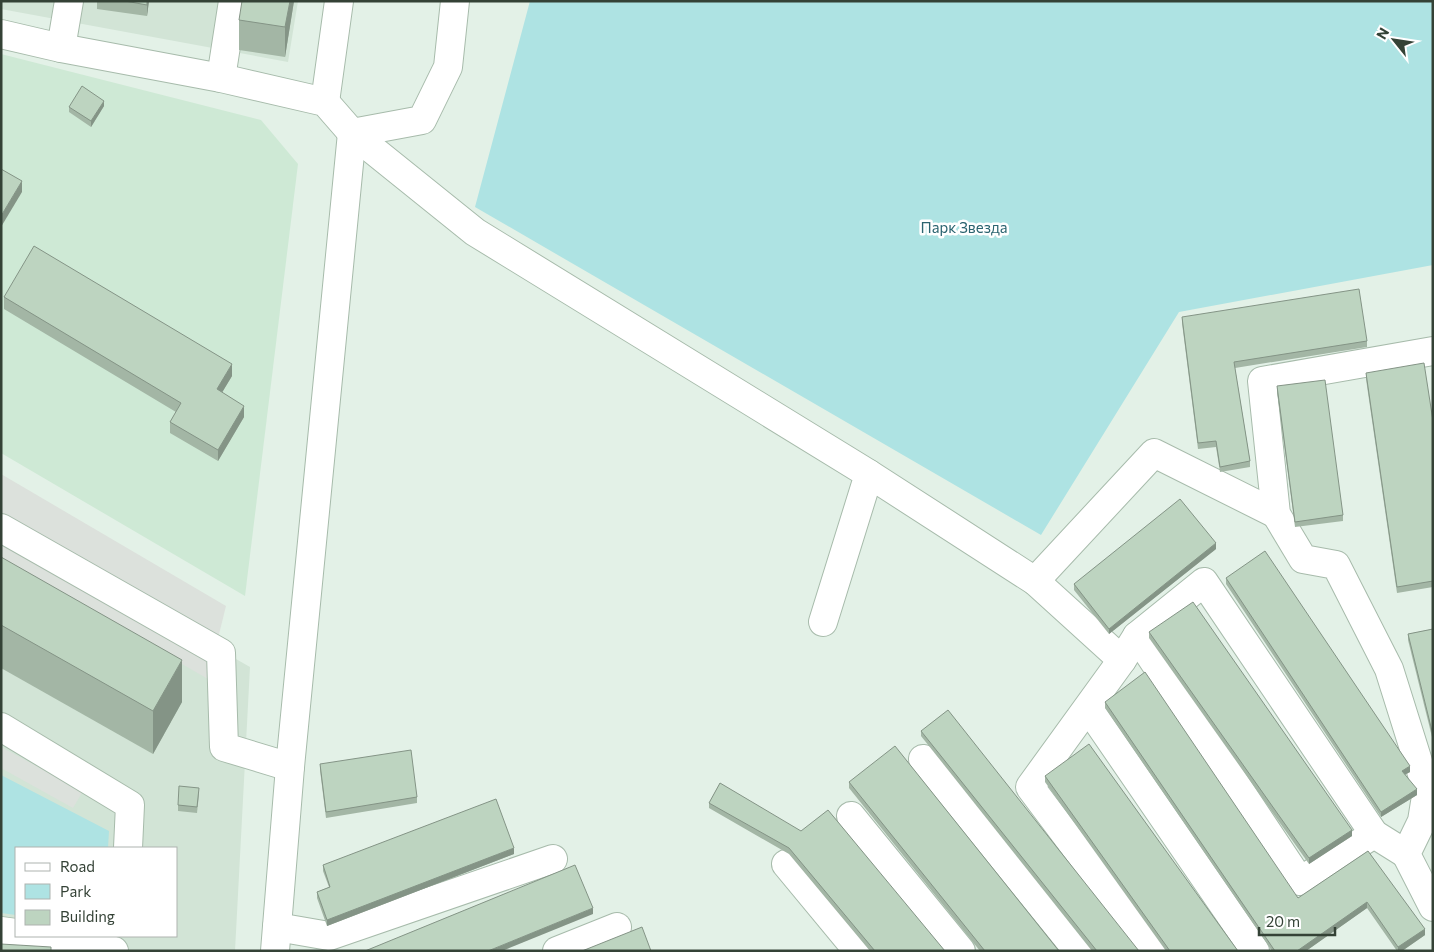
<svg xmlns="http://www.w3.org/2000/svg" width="1434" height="952" viewBox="0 0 1434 952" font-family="Commissioner,sans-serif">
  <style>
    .residential { fill: #d2e4d6; fill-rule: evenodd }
    .education { fill: #cee9d5 }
    .green { fill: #aee3e3 }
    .parking { fill: #dce1dc }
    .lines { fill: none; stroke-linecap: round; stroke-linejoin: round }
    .minor-casing { stroke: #a7bbab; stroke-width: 30 }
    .minor { stroke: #fff; stroke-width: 28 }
    .wall { fill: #a3b6a5 }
    .shaded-wall { fill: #849486 }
    .building { fill: #bdd4c0; stroke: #849486 }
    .labels { text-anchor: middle; stroke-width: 5; stroke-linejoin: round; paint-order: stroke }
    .park-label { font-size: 15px; fill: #2b6470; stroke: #fff }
  </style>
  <rect width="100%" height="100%" fill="#e3f1e7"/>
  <g class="residential">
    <polygon points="1,1 298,1 288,62 1,9"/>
    <path d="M1,525L250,667L235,951H1ZM16,848H176V936H16Z"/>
  </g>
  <polygon class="education" points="1,54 261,120 298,164 245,596 1,453"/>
  <g class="green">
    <polygon points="530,1 1433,1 1433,265 1179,312 1041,535 475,207"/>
    <polygon points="1,775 109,831 108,848 16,848 16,915 1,913"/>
  </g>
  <g class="parking">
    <polygon points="1,474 226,606 208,679 1,560"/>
    <polygon points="1,747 83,791 73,808 1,768"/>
  </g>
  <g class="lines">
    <defs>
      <g id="minor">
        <polyline points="1,34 61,48 221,78 325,102 352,133 475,232 869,474 823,622"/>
        <polyline points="61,48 69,1"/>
        <polyline points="221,78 233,1"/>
        <polyline points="325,102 339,1"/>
        <polyline points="352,133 422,120 448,67 455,1"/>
        <polyline points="1433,351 1262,381 1276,514 1303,559 1336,565 1389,669 1427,790 1422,821 1406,854 1433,907"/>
        <polyline points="869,474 1035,581"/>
        <polyline points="1276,514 1154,453 1035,581 1122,660 1137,636 1204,582 1374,834 1406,854"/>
        <polyline points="1,528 221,653 224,747 290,767"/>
        <polyline points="1137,636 1300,881 1374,834"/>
        <polyline points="1122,660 1030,787 1153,951"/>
        <polyline points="1089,709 1255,951"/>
        <polyline points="1,727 130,805 128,848"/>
        <polyline points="923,759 1078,951"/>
        <polyline points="851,816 961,951"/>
        <polyline points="786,864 858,951"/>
        <polyline points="277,927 329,936 553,859"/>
        <polyline points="1,931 16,933"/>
        <polyline points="33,936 90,944 114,951"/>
        <polyline points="275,951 290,767 352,133"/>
        <polyline points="557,951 617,927"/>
      </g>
    </defs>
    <use href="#minor" class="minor-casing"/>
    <use href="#minor" class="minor"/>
  </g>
  <g class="wall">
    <polygon points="97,1 149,1 147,16 97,9"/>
    <polygon points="294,1 285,57 239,50 239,20"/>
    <polygon points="104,106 91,127 69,112 69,107"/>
    <polygon points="4,297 232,376 222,392 244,417 218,461 170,433 170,422 176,412 4,309"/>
    <polygon points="1182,317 1367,341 1367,347 1235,368 1250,461 1250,467 1220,472 1216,447 1198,449 1182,323"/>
    <polygon points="1366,373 1433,421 1433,587 1397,593 1366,379"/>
    <polygon points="1277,386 1343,515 1343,521 1295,527 1277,392"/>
    <polygon points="1216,549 1109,634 1074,590 1074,584"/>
    <polygon points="1,557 182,702 153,754 1,668"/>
    <polygon points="1226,578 1410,772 1405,775 1417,795 1381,817 1226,584"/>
    <polygon points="1433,629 1433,741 1408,640 1408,634"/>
    <polygon points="1149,632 1352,836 1309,864 1149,638"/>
    <polygon points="1105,702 1298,898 1368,851 1425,935 1402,951 1397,951 1367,908 1306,951 1272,951 1105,708"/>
    <polygon points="921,731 1139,951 1092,951 921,736"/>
    <polygon points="320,764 417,797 417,803 326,818 320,770"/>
    <polygon points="1045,776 1238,951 1166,951 1045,782"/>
    <polygon points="849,782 1059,951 980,951 849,788"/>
    <polygon points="720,783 945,951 870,951 789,854 709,808 709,803"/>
    <polygon points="199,794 197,813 178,811 178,805"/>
    <polygon points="514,854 327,926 317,898 317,892 329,887 323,871 323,865"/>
  </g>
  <g class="shaded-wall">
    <polygon points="147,1 149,1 147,16"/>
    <polygon points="290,1 294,1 285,57 285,27"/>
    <polygon points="104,101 104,106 91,127 91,121"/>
    <polygon points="22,181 22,192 1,227 1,216"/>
    <polygon points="232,364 232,376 217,401 217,389"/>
    <polygon points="244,406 244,417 218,461 218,450"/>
    <polygon points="1216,543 1216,549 1109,634 1109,629"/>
    <polygon points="182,660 182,702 153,754 153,711"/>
    <polygon points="1410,766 1410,772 1402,776 1402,771"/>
    <polygon points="1417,789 1417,795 1381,817 1381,812"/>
    <polygon points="1352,830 1352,836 1309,864 1309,858"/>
    <polygon points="514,848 514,854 327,926 327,920"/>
    <polygon points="1367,902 1367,908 1306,951 1297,951"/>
    <polygon points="593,908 593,914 502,951 488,951"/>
    <polygon points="1425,929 1425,935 1402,951 1398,951 1398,947"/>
  </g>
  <g class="building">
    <polygon points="125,1 147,1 147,5"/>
    <polygon points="242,1 290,1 285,27 239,20"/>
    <polygon points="82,86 104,101 91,121 69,107"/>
    <polygon points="1,169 22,181 1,216"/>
    <polygon points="34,246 232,364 217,389 244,406 218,450 170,422 181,403 4,297"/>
    <polygon points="1359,289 1367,341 1234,362 1250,461 1220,467 1216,441 1198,443 1182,317"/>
    <polygon points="1424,363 1433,421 1433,581 1397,587 1366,373"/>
    <polygon points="1325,380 1343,515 1295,522 1277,386"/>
    <polygon points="1180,499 1216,543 1109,629 1074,584"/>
    <polygon points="1265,551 1410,766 1402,771 1417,789 1381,812 1226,578"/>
    <polygon points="1,557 182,660 153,711 1,625"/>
    <polygon points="1193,602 1352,830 1309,858 1149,632"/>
    <polygon points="1433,629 1433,735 1408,634"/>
    <polygon points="1145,672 1298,898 1368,851 1425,929 1398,947 1367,902 1297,951 1275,951 1105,702"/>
    <polygon points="948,710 1139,951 1097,951 921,731"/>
    <polygon points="1089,744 1238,951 1170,951 1045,776"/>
    <polygon points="895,746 1059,951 985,951 849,782"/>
    <polygon points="411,750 417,797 326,812 320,764"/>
    <polygon points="720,783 801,831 828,810 945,951 875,951 789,848 709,803"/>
    <polygon points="179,786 199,788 197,807 178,805"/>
    <polygon points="496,799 514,848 327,920 317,892 330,887 323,865"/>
    <polygon points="575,865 593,908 488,951 365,951"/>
    <polygon points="642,927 651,951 582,951"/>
    <polygon points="1,944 51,947 51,951 1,951"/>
  </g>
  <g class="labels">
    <g class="park-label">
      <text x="964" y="233">Парк Звезда</text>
    </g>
  </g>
  <rect width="1434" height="952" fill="none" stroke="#344236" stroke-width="5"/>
  <rect x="15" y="847" width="162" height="90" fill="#ffffff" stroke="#aeb3af"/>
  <rect x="25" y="863" width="25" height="8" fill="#ffffff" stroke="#aeb3af"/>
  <text x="60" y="872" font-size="15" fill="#344236">Road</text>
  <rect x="25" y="884" width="25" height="15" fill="#aee3e3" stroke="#aeb3af"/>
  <text x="60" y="897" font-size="15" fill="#344236">Park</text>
  <rect x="25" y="910" width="25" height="15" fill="#bdd4c0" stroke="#aeb3af"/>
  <text x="60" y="922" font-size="15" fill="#344236">Building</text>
  <g transform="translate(1394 40) rotate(300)" stroke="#ffffff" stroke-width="4" paint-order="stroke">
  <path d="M0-4L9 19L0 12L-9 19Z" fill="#344236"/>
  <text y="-8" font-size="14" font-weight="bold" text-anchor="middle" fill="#344236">N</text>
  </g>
  <path d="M1259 927v8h76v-8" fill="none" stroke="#344236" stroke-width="2.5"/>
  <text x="1266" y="927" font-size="15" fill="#344236" stroke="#ffffff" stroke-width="4" paint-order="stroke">20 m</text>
</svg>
